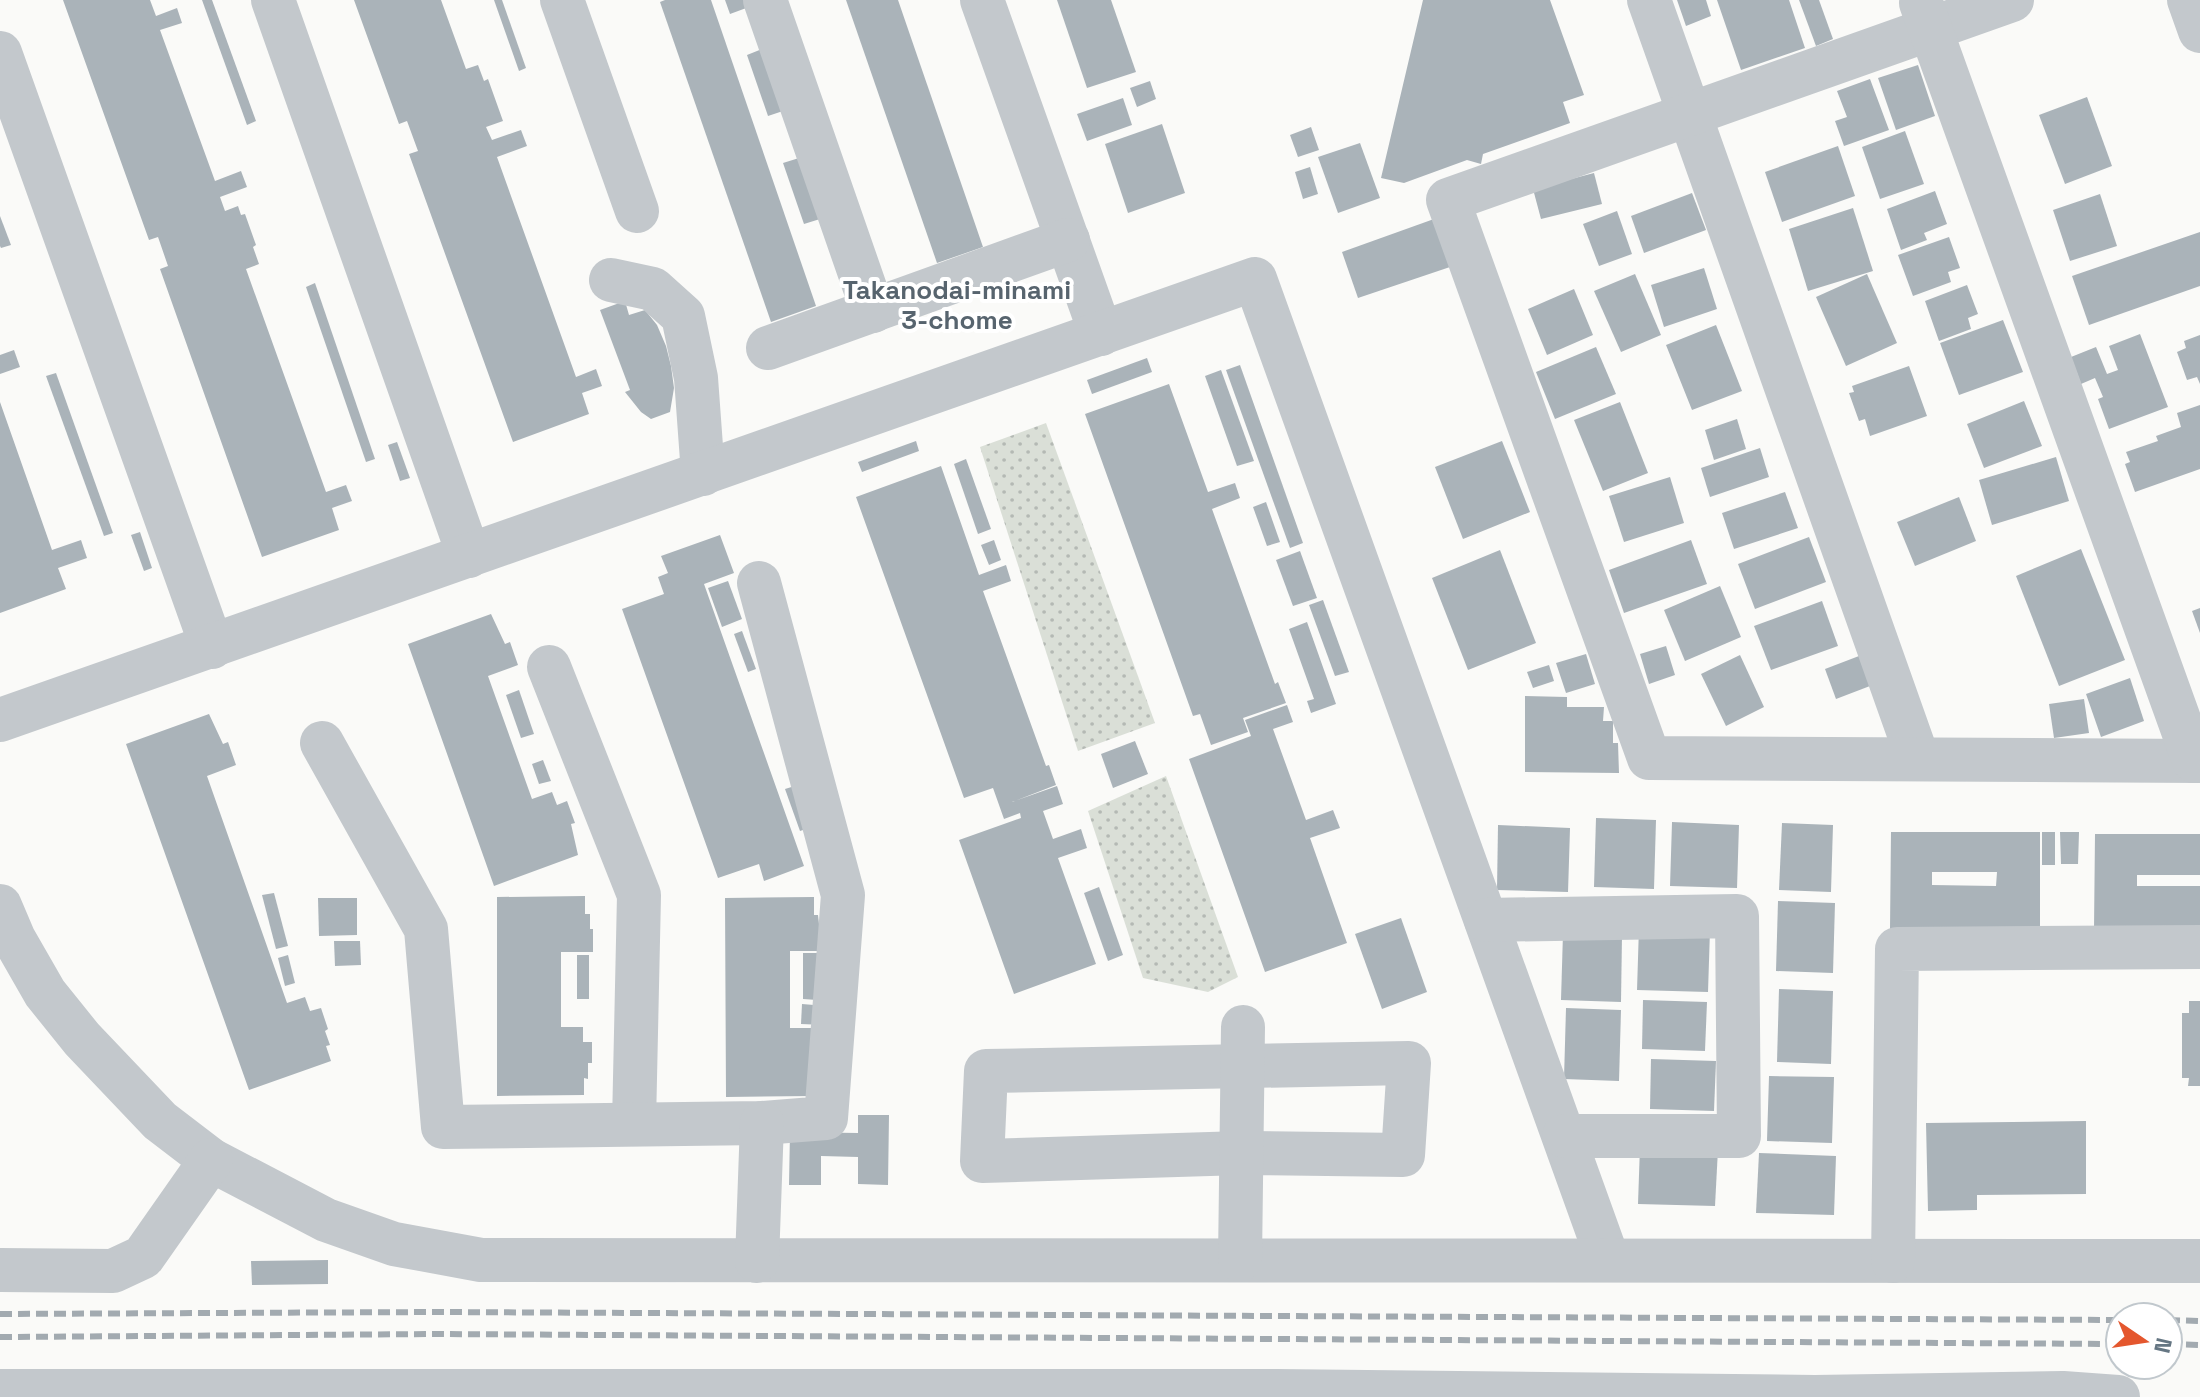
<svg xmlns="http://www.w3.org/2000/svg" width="2200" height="1397" viewBox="0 0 2200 1397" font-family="'Space Grotesk',sans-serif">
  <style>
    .grass { fill: url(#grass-dots) }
    .building { fill: #aab3b9; fill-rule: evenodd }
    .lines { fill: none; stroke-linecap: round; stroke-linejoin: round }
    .minor { stroke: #c3c8cc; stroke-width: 44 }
    .rail { stroke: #a2aab0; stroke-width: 6; stroke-dasharray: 12 6; stroke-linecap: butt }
    .labels { text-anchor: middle; stroke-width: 8; stroke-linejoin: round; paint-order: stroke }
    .neighbourhood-label { font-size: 26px; font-weight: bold; fill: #57646e; stroke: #fff }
  </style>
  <defs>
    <pattern id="grass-dots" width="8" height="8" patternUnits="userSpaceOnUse" patternTransform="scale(2)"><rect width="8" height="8" fill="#dadfd7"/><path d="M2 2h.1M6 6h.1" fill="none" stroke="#b4b9b4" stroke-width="1.8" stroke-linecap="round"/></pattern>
  </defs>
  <rect width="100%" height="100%" fill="#fafaf8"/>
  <g class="grass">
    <polygon points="1046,423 1155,723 1078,751 980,447"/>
    <polygon points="1166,776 1238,977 1208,992 1143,978 1088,811"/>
  </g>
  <g class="building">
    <polygon points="63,0 150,0 156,16 177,8 182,23 160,30 215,181 241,171 247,187 220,197 225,211 238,206 241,215 245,214 256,245 253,247 259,264 246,269 326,492 346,485 352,501 332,508 339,530 262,557 160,269 168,266 158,237 149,240"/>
    <polygon points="202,0 212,0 256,121 247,125"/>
    <polygon points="354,0 441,0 466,69 478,65 484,81 488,79 503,121 486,127 492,140 521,130 527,146 497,157 576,377 596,369 602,386 582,393 589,414 513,442 409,154 418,151 407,121 399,124"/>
    <polygon points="494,0 502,0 526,68 519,71"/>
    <polygon points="665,0 711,0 816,306 771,322 660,2"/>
    <polygon points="725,0 747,0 749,7 730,14"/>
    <polygon points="846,0 898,0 983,247 937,263"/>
    <polygon points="1057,0 1111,0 1136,72 1087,88"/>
    <polygon points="1423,0 1550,0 1584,95 1563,102 1570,123 1483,154 1481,164 1467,160 1404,183 1381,178"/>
    <polygon points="1677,0 1706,0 1711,16 1686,26"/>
    <polygon points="1717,0 1789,0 1805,48 1741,70"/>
    <polygon points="1799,0 1819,0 1833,39 1816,46"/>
    <polygon points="762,49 783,111 768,116 747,55"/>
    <polygon points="1918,65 1935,116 1896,130 1878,78"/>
    <polygon points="1870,79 1889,130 1844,146 1835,121 1847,117 1837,91"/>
    <polygon points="1150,81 1156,99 1137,107 1130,88"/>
    <polygon points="2087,97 2112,166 2065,184 2039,115"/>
    <polygon points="1123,98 1132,125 1087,141 1077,114"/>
    <polygon points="1162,124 1185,193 1128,213 1105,144"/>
    <polygon points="1311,127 1319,150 1298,157 1290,135"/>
    <polygon points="1905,131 1924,184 1880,199 1862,147"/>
    <polygon points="1360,143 1380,198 1338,213 1318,157"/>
    <polygon points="1838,146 1855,196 1782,222 1765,172"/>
    <polygon points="799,158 820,219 804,224 783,163"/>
    <polygon points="1310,167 1318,194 1303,199 1295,172"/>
    <polygon points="1594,173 1602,204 1541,219 1533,189"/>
    <polygon points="1935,191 1947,224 1924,233 1927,240 1901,250 1887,209"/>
    <polygon points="1692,193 1706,230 1644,253 1631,216"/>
    <polygon points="2100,194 2117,246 2070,261 2053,210"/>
    <polygon points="1853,208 1873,271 1808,291 1789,229"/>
    <polygon points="1617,211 1632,254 1599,266 1583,224"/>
    <polygon points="0,216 11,245 1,248 0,246"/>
    <polygon points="1434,219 1450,267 1358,298 1342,252"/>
    <polygon points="2200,232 2200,286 2089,325 2072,276"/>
    <polygon points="1949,237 1960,268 1948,272 1951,282 1913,296 1898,255"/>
    <polygon points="1704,268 1717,309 1664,327 1651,285"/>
    <polygon points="1635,274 1661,335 1621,352 1594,291"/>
    <polygon points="1867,274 1897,343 1846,366 1816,297"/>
    <polygon points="315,283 375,459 366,462 306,287"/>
    <polygon points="1967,285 1978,314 1968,318 1971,329 1939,341 1925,301"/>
    <polygon points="1574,289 1593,335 1547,355 1528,309"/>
    <polygon points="625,301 629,315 645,310 657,325 666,346 671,366 674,388 670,412 651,419 641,412 625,392 630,390 600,310"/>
    <polygon points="2003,320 2023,372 1959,395 1940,343"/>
    <polygon points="1716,325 1742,391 1692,410 1666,345"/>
    <polygon points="2140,334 2168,407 2109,429 2098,399 2103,397 2095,378 2081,384 2071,357 2096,347 2107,374 2118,370 2109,346"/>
    <polygon points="2200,335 2200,384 2197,377 2187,380 2177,352 2186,348 2184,341"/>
    <polygon points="1596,347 1616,394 1555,419 1536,372"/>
    <polygon points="14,350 20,367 0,374 0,355"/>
    <polygon points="1147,358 1152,372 1092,394 1087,380"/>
    <polygon points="1240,365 1303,543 1290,548 1226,370"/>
    <polygon points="1909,366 1927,416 1870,436 1865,419 1859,421 1849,393 1854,392 1852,386"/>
    <polygon points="1221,370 1254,461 1237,466 1205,376"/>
    <polygon points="56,373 113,533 104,536 46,376"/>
    <polygon points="1169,384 1208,492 1235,483 1240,498 1212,509 1275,684 1278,682 1286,703 1243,718 1248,732 1211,745 1200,714 1193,716 1085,414"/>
    <polygon points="2024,401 2042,446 1984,468 1967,424"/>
    <polygon points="0,402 52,550 81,540 87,558 58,568 66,589 0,613"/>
    <polygon points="1620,402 1648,473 1603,491 1574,420"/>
    <polygon points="2200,405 2200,469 2135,492 2125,464 2130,462 2126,452 2158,441 2156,436 2181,427 2177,413"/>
    <polygon points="1737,419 1746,449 1714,460 1705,430"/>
    <polygon points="916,441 919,451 862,472 858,462"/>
    <polygon points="1502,441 1530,512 1463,539 1435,467"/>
    <polygon points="397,442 410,478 400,481 388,445"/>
    <polygon points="1760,448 1769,477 1710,497 1701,468"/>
    <polygon points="2056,457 2069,501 1992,525 1979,480"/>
    <polygon points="966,459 991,529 978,534 954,464"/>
    <polygon points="941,466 979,575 1006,565 1011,581 983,591 1046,766 1049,765 1056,785 1012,802 1057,786 1063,804 1043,811 1053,839 1081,829 1087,848 1058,858 1096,964 1014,994 959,840 1021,818 1020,813 1004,819 993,788 964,798 856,497"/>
    <polygon points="1670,477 1684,523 1624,542 1609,496"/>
    <polygon points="1785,492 1798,528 1734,549 1722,513"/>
    <polygon points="1959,497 1976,541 1915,566 1897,522"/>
    <polygon points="1266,502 1280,542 1267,546 1253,507"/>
    <polygon points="140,532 152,568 144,571 131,535"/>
    <polygon points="720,535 734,573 704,584 804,866 764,881 759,864 718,878 622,609 664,594 658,577 668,573 661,556"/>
    <polygon points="1809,537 1826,582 1755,609 1738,564"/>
    <polygon points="994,540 1001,560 989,565 981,545"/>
    <polygon points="1691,540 1707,584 1624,613 1609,570"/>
    <polygon points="2081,549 2125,660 2059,686 2016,576"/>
    <polygon points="1500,550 1536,643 1468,670 1432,578"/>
    <polygon points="1300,551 1317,598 1293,606 1276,560"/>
    <polygon points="728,581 742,619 722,627 708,588"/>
    <polygon points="1720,586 1741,637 1685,661 1664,610"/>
    <polygon points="1323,600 1349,672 1335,676 1309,605"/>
    <polygon points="1822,601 1838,646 1771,670 1754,626"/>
    <polygon points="2200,608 2200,633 2192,611"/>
    <polygon points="491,614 505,644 510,642 518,665 488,676 532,799 552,792 557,805 567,801 575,823 571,824 578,855 494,886 408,644"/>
    <polygon points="1307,622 1336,704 1311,713 1307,701 1314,699 1289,629"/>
    <polygon points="742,631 756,669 748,672 734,634"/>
    <polygon points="1666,646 1675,675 1649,684 1640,654"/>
    <polygon points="1586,654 1595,684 1566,693 1556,663"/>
    <polygon points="1740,655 1764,707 1726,726 1701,674"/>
    <polygon points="1859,656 1870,686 1836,699 1825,669"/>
    <polygon points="1549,665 1554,681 1533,688 1527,672"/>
    <polygon points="2130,678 2144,721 2101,737 2086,694"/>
    <polygon points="519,690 534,734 521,738 506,695"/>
    <polygon points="1525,696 1567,697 1567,707 1604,707 1603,721 1613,721 1613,743 1618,743 1619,773 1525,772"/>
    <polygon points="2084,699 2089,733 2054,738 2049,704"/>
    <polygon points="1287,705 1293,722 1273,729 1306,820 1333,810 1340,828 1310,838 1347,943 1265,972 1189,759 1251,736 1245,720"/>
    <polygon points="209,714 223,744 228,742 236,765 207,776 287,1003 305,997 310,1011 321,1008 328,1029 325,1031 330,1045 326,1046 331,1061 249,1090 126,744"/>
    <polygon points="1135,741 1148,774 1113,788 1101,754"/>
    <polygon points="543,760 551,781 539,784 532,764"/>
    <polygon points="798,785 812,827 800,831 785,789"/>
    <polygon points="1596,818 1656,820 1654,889 1594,887"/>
    <polygon points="1672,822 1739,825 1737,888 1670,886"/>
    <polygon points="1782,823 1833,825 1831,892 1779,890"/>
    <polygon points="1498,825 1570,828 1568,892 1497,890"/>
    <path d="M1891,832H2040V929H1890ZM1932,872H1997L1996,886L1932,885Z"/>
    <rect x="2042" y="832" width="13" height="33"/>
    <polygon points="2060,832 2079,832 2078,864 2061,864"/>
    <polygon points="2095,834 2200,834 2200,875 2137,875 2137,886 2200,886 2200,929 2094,929"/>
    <polygon points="1099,887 1123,955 1108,961 1084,893"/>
    <polygon points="274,893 288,946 276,949 262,895"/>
    <polygon points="585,896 585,914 590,914 590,929 593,929 593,952 561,952 561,1027 583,1027 583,1042 592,1042 592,1063 588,1063 588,1079 584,1078 584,1095 497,1096 497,897"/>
    <polygon points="814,897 814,915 818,915 822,951 790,951 790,1028 811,1028 812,1096 726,1097 725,898"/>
    <polygon points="318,898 357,898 357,935 319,936"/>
    <polygon points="1778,901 1835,903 1833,973 1776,971"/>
    <polygon points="1401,918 1427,992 1382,1009 1355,934"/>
    <polygon points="1639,927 1710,930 1708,992 1637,990"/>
    <polygon points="1563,933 1622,935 1621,1002 1561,1000"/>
    <polygon points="334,941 360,941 361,965 335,966"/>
    <polygon points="803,953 818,953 817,1000 803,999"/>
    <polygon points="288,955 295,983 285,986 278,958"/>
    <rect x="577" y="955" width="12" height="44"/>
    <polygon points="1779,989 1833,991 1831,1064 1777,1062"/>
    <polygon points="1643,1000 1707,1002 1705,1051 1642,1049"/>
    <polygon points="2189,1001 2200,1001 2200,1086 2188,1086 2189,1078 2182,1078 2182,1013 2189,1013"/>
    <polygon points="802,1004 826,1006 825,1025 801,1024"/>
    <polygon points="1566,1008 1621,1010 1619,1081 1564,1079"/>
    <polygon points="1651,1059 1716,1061 1714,1111 1650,1109"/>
    <polygon points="1769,1076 1834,1077 1832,1143 1767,1141"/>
    <polygon points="858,1115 889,1115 888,1185 858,1184 858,1157 821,1156 821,1185 789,1185 790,1132 858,1133"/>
    <polygon points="2086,1121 2086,1194 1977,1195 1977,1210 1928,1211 1926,1123"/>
    <polygon points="1640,1146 1718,1149 1715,1206 1638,1204"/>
    <polygon points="1759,1153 1836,1156 1834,1215 1756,1213"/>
    <polygon points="328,1260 328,1284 252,1285 251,1261"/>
  </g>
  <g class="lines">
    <g class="minor">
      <polyline points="273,0 469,556"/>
      <polyline points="562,0 637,211"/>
      <polyline points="765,0 873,311"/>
      <polyline points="982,0 1101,334"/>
      <polyline points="1649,0 1918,759"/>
      <polyline points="2012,0 1448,200 1649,758 2200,761"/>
      <polyline points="2189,0 2200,31"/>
      <polyline points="1921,3 2194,761"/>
      <polyline points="0,53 212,647"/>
      <polyline points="611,280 653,289 683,316 696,378 703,474"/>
      <polyline points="768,348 1068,240"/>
      <polyline points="549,667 639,895 634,1124"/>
      <polyline points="0,720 1255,279 1608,1260"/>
      <polyline points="322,743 426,929 443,1127 762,1123 826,1118 843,895 759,583"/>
      <polyline points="0,906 14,939 45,993 82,1039 160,1121 211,1160 326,1220 394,1244 481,1260 2200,1261"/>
      <polyline points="1486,920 1737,916 1739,1136 1564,1136"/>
      <polygon points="1409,1063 1403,1155 1242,1153 982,1161 986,1071"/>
      <polyline points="1240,1260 1243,1027"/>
      <polyline points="757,1261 762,1123"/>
      <polyline points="1893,1261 1897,949 2200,947"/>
      <polyline points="0,1270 113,1271 143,1257 211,1160"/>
      <polyline points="0,1391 1277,1391 1815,1397 2063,1393 2118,1397"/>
    </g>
    <g class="rail">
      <polyline points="0,1314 436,1312 2120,1320"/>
      <polyline points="2168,1320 2200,1321"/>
      <polyline points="0,1337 439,1334 2120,1344"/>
      <polyline points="2168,1344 2200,1345"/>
    </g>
  </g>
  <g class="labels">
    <g class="neighbourhood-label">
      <text x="957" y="299">Takanodai-minami<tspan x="957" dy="30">3-chome</tspan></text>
    </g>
  </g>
  <g transform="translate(2144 1341) rotate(103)"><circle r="38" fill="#ffffff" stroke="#c1c8cd" stroke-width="2"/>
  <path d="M0-6L14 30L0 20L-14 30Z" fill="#e4572e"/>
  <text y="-12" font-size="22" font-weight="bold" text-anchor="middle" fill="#657683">N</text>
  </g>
</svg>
